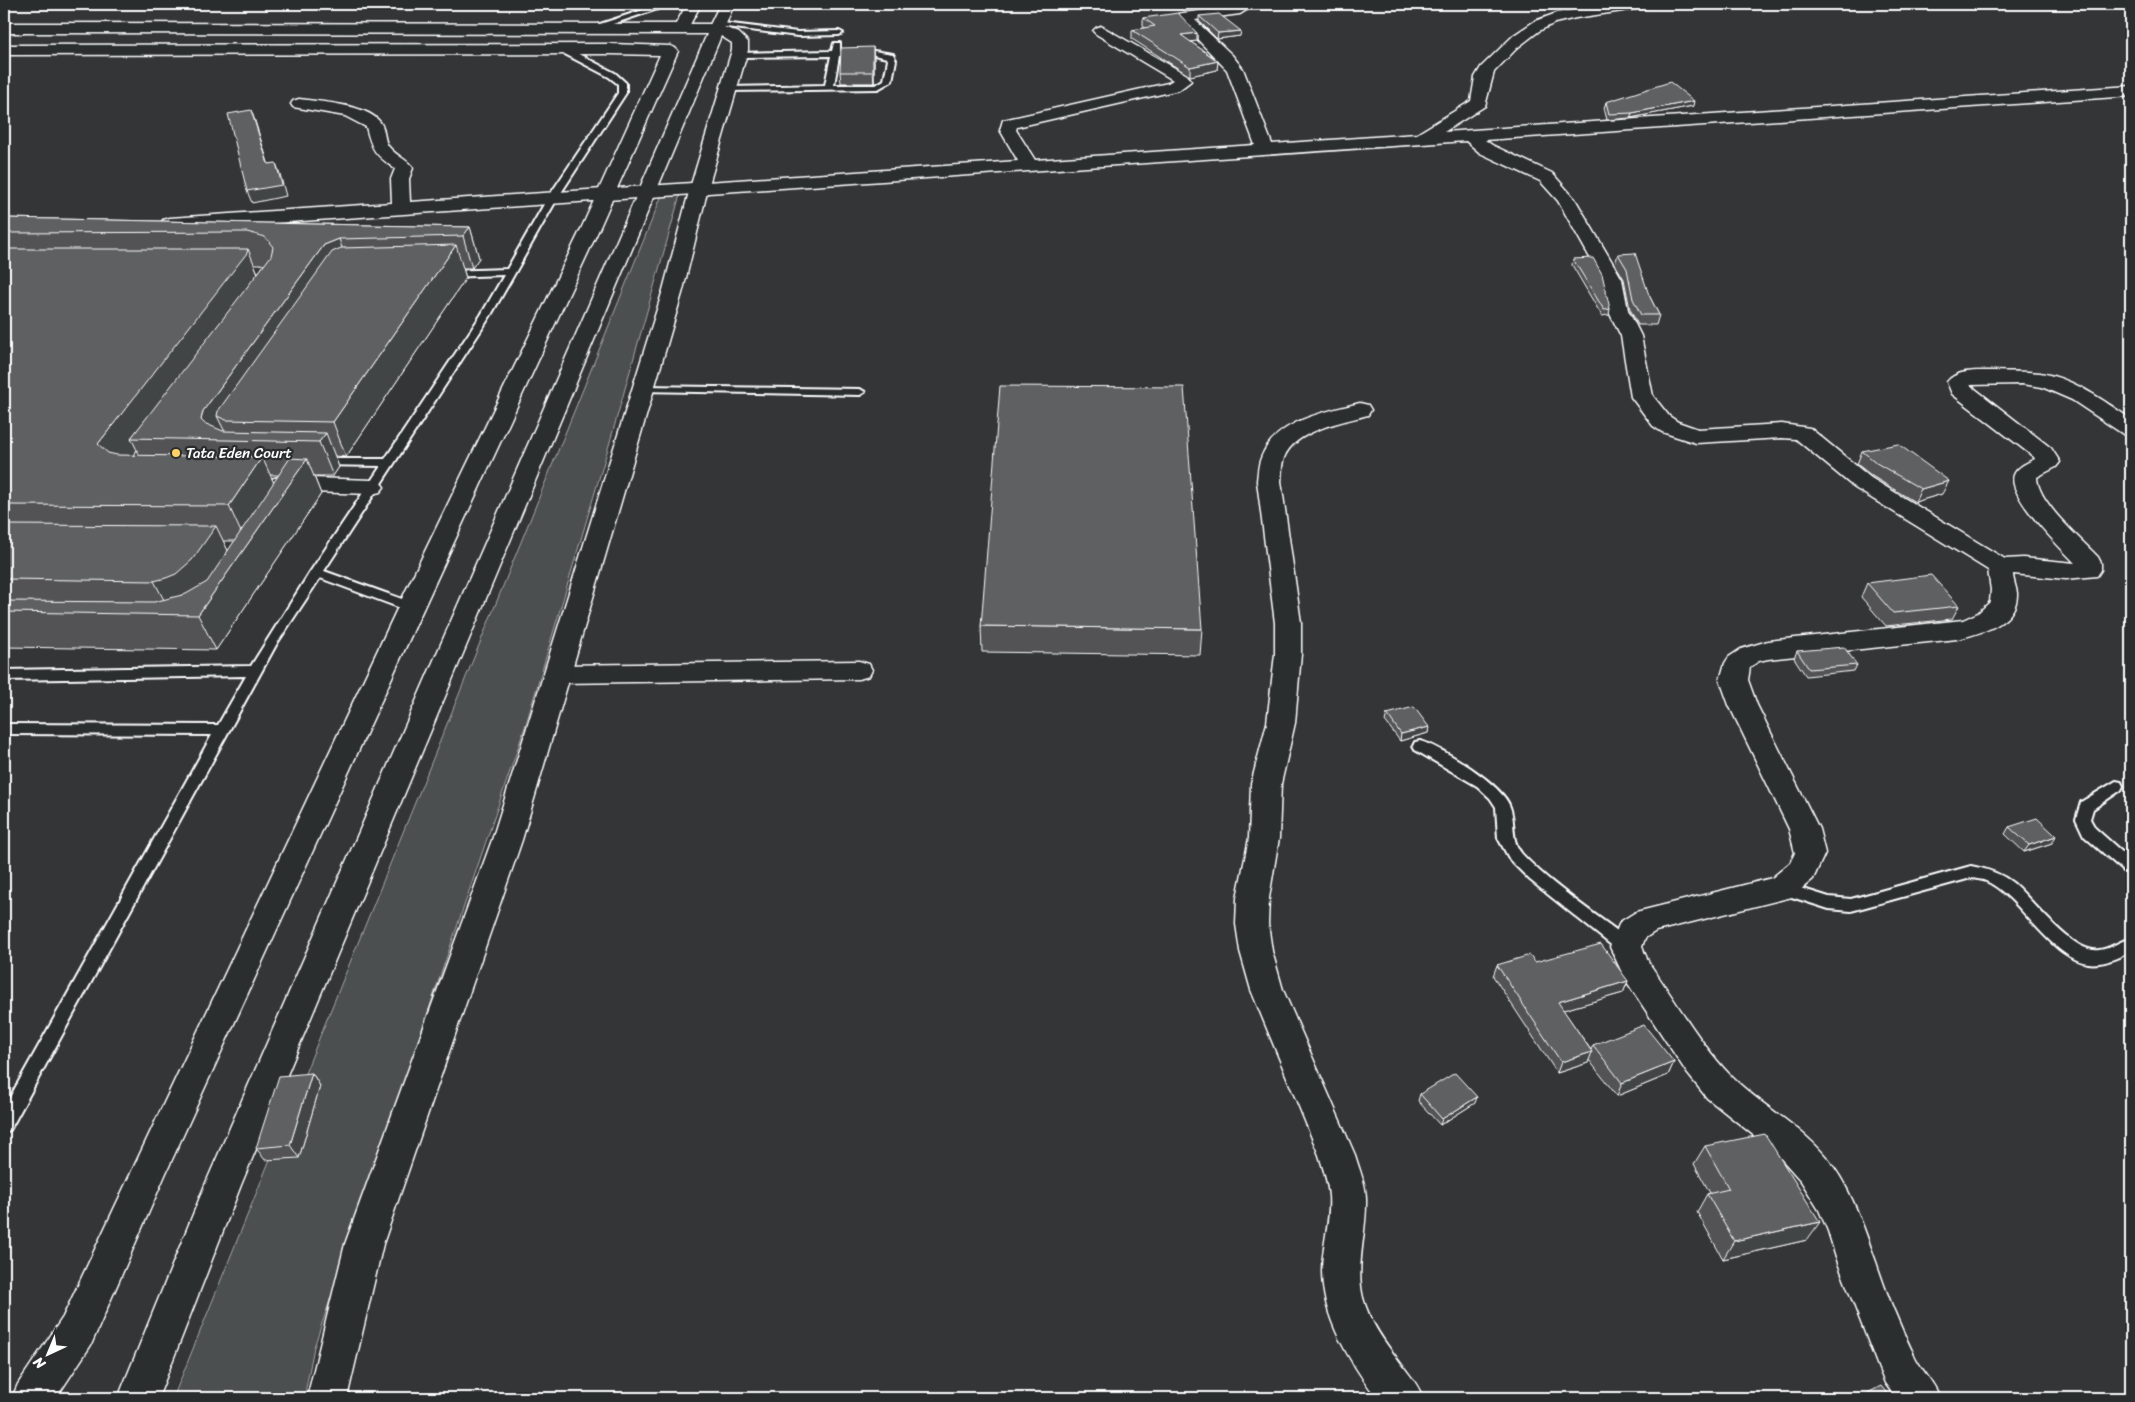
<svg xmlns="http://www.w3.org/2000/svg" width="2135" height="1402" viewBox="0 0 2135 1402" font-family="Sriracha,sans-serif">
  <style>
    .green { fill: #4c4f50; stroke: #a6a7a8 }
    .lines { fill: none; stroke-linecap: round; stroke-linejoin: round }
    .service-casing { stroke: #fff; stroke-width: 4 }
    .minor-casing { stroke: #fff; stroke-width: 3 }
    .tertiary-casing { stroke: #fff; stroke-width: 3 }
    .service { fill: #2a2d2e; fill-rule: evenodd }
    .minor { fill: #2a2d2e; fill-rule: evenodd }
    .tertiary { fill: #2a2d2e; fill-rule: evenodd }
    .wall { fill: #525354; stroke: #fff; fill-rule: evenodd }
    .shaded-wall { fill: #424445; stroke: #fff }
    .building { fill: #5f6162; stroke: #fff }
    .poi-dot { fill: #ffd166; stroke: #2a2d2e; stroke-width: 2 }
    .labels { text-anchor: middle; stroke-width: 4.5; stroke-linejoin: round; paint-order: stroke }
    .poi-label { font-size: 15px; fill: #fff; stroke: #2a2d2e; text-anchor: start }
  </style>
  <rect width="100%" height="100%" fill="#333536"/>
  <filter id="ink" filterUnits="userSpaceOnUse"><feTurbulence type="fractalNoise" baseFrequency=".02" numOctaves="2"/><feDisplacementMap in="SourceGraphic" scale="10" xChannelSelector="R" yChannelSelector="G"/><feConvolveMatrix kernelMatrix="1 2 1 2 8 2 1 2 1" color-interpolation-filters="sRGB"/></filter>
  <g filter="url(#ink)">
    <polygon class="green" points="662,195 680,195 609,445 526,724 314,1347 304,1398 173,1398"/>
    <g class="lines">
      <defs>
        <g id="service">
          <polygon points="661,4 672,4 595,30 588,28"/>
          <polygon points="715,22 798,32 839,31 843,33 839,35 798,36 718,26 715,26"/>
          <path d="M834,43H840V51H874L893,54L896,60L892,81L878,89L728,91L724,89L728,87L825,85L831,56L738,57L734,55L738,53L832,51ZM874,55L887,58L888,60L884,80L876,85H834L839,56Z"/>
          <polygon points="559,47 565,47 615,73 626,83 626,93 557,199 491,315 324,571 416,604 417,607 416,610 406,610 320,578 276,645 10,1130 4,1132 4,1108 212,735 4,734 4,724 218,725 246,676 4,680 4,670 251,666 310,572 381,466 319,465 313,462 319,459 385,459 481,315 504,275 446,277 441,274 446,271 507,269 547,199 618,93 618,84 609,77 559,51"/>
          <polygon points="643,386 860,389 865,392 860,395 639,391 638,389 639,387"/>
          <path d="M1420,741C1442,747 1503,785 1510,807C1516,823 1510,840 1522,854C1552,886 1597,915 1632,942L1634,947L1632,952L1626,953L1620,952L1530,880L1510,860L1498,838L1496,807L1490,798L1477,786L1415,750L1413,746L1415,742Z"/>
          <polygon points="2116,781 2121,782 2123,786 2121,790 2093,809 2090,819 2095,828 2131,860 2131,875 2126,873 2084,836 2076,819 2081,802"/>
          <path d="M1971,866C1987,869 2000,873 2013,883C2033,900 2072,954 2099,950C2110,949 2120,941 2131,938V951C2121,956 2110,962 2099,963C2055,970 2023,897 1986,881C1982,879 1976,879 1971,878L1851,911L1829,909L1776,892L1773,888L1776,884L1781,882L1829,897L1851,899Z"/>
        </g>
        <g id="minor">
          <polygon points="687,4 701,4 686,32 676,32 673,29"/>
          <polygon points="720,4 734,4 724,29 721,32 711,32 708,29"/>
          <path d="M1238,4H1256L1240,14L1195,20L1232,55L1243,69L1272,144L1417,134L1471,101L1475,77L1481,67L1514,35L1535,21L1557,13L1590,7L1610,4H1650L1648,7L1643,8L1576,18L1555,23L1539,31L1517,48L1494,72L1485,106L1444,132L2131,86V96L1485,140L1492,145L1552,173L1575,199L1622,279L1628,310L1641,336L1653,396L1669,416L1678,422L1698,429L1782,424L1810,428L1871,478L2005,559L2023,558L2075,563C2062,549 2006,495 2014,475C2017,467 2027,463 2035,459L2034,457L1952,394L1947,382C1956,369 1980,371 1994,371C2009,372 2024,371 2040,373C2075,379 2102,400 2131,419V436L2123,434L2072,400L2042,387L2022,384L1970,385L2051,448L2060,462L2056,467L2037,477C2037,502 2081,539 2098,557L2101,563V570L2097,576L2066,579L2013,574C2013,580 2016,586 2017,593C2018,624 1981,633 1957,639L1768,659L1759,661L1750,667L1748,680L1757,705L1819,829L1825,853L1813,879L1792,897L1656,931L1645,938L1642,947L1649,963C1675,1000 1700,1044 1731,1076C1761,1106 1799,1124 1826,1157C1851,1187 1863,1226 1876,1262C1886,1293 1899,1324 1913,1353C1920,1370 1934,1381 1940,1398H1896L1885,1383L1879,1369L1838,1263L1828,1231L1819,1210L1801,1181L1777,1154L1707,1098L1687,1073L1625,979L1610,947L1620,922L1636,912L1772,878L1790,863L1795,853L1789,829L1729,705L1720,680L1725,663L1729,657L1741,649L1768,641L1963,620L1978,613L1990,602L1991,590L1988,570L1855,488L1796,439L1782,438L1696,443L1662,432L1653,426L1631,397L1621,336L1608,310L1602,279L1558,201L1540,181L1480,153L1466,141L170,230L163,228L161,224L163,220L170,218L392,203L391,179L395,169C375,154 372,151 366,127L345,116L293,107L291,104L293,101L299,99C320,102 366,104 380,122C386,130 383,140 389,147C396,156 407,159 413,168L409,179L410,202L1018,161L1000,130L1003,120L1168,83L1173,80L1096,34L1093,31L1096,28L1101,26L1187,75L1191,81L1179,90L1017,127L1016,130L1035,160L1255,145L1227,70L1176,17L1178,14L1183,13L1232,7Z"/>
          <path d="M1360,403L1368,405L1371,410L1368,415C1343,422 1294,430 1284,458C1281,465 1282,474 1281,481L1301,623V654L1295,723L1281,784L1279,838L1269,898L1268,924L1272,951L1283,990L1355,1155C1359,1169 1366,1184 1366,1199C1367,1232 1355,1265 1363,1298C1369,1320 1382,1339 1396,1357C1406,1371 1417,1382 1423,1398H1377C1350,1362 1322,1318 1322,1271C1322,1246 1331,1221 1329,1196C1328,1182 1323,1168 1319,1155L1251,990L1240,951L1236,924L1237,898L1249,838L1251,784L1267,723L1275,654V623L1257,481C1258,473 1258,465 1261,458C1275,420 1325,412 1360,403Z"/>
          <polygon points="279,477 372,480 380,482 384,487 380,492 372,494 279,491 271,489 267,484 271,479"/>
          <polygon points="859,661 869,664 872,670 869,676 859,679 558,683 548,681 544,674 548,667 558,665"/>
        </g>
        <g id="tertiary">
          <polygon points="4,23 716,24 739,33 748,42 748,50 708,188 683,290 522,840 383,1244 347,1398 307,1398 345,1244 492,840 663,290 690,188 732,50 732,43 721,36 241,1185 158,1398 118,1398 205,1185 707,34 4,33"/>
          <polygon points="610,44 670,46 675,48 678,51 599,229 424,607 165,1175 91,1345 56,1398 12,1398 18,1384 63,1317 398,607 581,229 660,55 610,54 4,55 4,45"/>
        </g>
      </defs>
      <use href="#service" class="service-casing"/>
      <use href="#minor" class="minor-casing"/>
      <use href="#tertiary" class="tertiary-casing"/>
      <use href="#service" class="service"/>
      <use href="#minor" class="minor"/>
      <use href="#tertiary" class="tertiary"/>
    </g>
    <g class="wall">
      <polygon points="1199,16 1240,36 1217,39 1199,21"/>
      <polygon points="1143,18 1197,33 1197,41 1191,42 1218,61 1217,70 1190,76 1132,39 1132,30 1145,28 1143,26"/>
      <polygon points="874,58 874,83 841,83 840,72"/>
      <polygon points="1606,102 1693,106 1630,118 1607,120 1604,108"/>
      <path d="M4,218L470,227L479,258L472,268H463L466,278L346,457L335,456L339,467L333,476H314L321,494L216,650L4,647ZM254,264H260L264,265L258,273ZM137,450L140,456H133ZM270,475H279L274,483ZM223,541H235L228,551Z"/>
      <polygon points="1618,254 1649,295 1659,315 1656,325 1638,325 1630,309 1624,279 1615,264"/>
      <polygon points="1573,259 1610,309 1609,315 1602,316 1572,265"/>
      <polygon points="1862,451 1942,494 1915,502 1872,476 1857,464"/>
      <polygon points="1867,583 1959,606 1952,619 1886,626 1861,597"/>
      <polygon points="981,626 1202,629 1200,655 982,652"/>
      <polygon points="1797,651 1857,665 1854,671 1806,676 1794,658"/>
      <polygon points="1387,714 1429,727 1428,733 1400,741 1385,721"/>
      <polygon points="2009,827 2052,843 2024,852 2005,834"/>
      <polygon points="1535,962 1628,981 1623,993 1563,1010 1591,1050 1593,1045 1674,1062 1668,1075 1617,1096 1589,1060 1588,1063 1557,1073 1493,976 1497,965"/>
      <polygon points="312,1073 320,1086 299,1158 265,1160 256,1148"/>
      <polygon points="1420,1094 1475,1103 1440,1125 1418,1101"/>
      <polygon points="1705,1146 1807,1240 1723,1259 1697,1212 1707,1194 1710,1193 1694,1164"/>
    </g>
    <g class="shaded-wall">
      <polygon points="1241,31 1240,36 1217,39 1218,33"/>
      <polygon points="1197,33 1197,41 1180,43 1181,35"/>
      <polygon points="873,47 874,58 874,83 873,72"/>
      <polygon points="1218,61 1217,70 1190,76 1190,67"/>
      <polygon points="1694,101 1693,106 1630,118 1632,113"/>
      <polygon points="251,110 255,121 272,175 268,164"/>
      <polygon points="276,163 280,174 286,196 252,203 247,191"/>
      <polygon points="470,227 479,258 472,268 463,236"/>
      <polygon points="339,239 350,271 217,416 226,434 211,439 201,420 203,411 324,245"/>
      <polygon points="4,242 16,265 4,268"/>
      <polygon points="456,245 466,278 346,457 333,422"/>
      <polygon points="248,249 261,281 131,438 137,450 116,478 98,444"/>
      <polygon points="326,433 339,467 333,476 319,442"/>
      <polygon points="262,457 278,492 245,541 229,506"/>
      <polygon points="307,459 321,494 216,650 198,615"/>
      <polygon points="1949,481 1942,494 1915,502 1921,489"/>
      <polygon points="216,526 233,561 172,615 154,581"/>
      <polygon points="1429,727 1428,733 1400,741 1401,734"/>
      <polygon points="2056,836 2052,843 2024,852 2029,845"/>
      <polygon points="1628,981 1623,993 1553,1013 1558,1002"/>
      <polygon points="1592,1052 1588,1063 1557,1073 1561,1062"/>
      <polygon points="1674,1062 1668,1075 1617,1096 1622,1083"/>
      <polygon points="312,1073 320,1086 299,1158 290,1145"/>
      <polygon points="1477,1097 1475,1103 1440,1125 1442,1119"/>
      <polygon points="1820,1222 1807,1240 1723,1259 1734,1241"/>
    </g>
    <g class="building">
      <polygon points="1178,13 1197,33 1181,35 1218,61 1190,67 1132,30 1155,26 1143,18"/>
      <polygon points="1219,14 1241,31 1218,33 1199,16"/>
      <polygon points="873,47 873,72 840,72 841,48"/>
      <polygon points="1670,82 1694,101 1632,113 1609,114 1606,102"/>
      <polygon points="251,110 268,164 276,163 282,185 247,191 228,114"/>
      <polygon points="4,218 470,227 463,236 339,239 324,245 203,411 201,420 204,423 223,431 326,433 319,442 131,438 271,256 273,247 265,237 247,232 4,233"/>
      <polygon points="456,245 333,422 226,420 217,416 218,411 332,252 341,248"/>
      <polygon points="4,249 248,249 247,253 98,444 108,453 117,455 262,457 229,506 4,505"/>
      <polygon points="1635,253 1649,295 1659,315 1641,315 1633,299 1627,269 1618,254"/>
      <polygon points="1593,258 1602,274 1610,309 1604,310 1573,259"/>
      <polygon points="1000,386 1184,387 1202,629 981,626"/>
      <polygon points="1898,444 1949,481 1921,489 1878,464 1862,451"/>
      <polygon points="290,458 307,459 198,615 4,612 4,601 154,602 186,594 207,582"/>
      <polygon points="4,525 216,526 192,560 176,574 166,578 154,581 4,579"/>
      <polygon points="1931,575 1959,606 1893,613 1867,583"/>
      <polygon points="1844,647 1857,665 1809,669 1797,651"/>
      <polygon points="1414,707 1429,727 1401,734 1387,714"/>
      <polygon points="2037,818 2056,836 2029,845 2009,827"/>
      <polygon points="1601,944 1628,981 1558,1002 1592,1052 1561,1062 1497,965 1530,955 1535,962"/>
      <polygon points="1644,1025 1674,1062 1622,1083 1593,1045"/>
      <polygon points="312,1073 290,1145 256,1148 279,1076"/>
      <polygon points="1455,1073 1477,1097 1442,1119 1420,1094"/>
      <polygon points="1765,1134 1820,1222 1734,1241 1707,1194 1729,1189 1705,1146"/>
      <polygon points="1881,1386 1891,1398 1858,1398"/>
    </g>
  </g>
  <circle class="poi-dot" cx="176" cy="453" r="5"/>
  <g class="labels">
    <g class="poi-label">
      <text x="186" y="458">Tata Eden Court</text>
    </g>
  </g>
  <rect width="2135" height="1402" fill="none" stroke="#2a2d2e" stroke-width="20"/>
  <rect x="10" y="10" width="2115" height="1382" fill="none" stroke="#fff" stroke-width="2" filter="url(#ink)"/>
  <g transform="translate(48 1354) rotate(224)" stroke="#2a2d2e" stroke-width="4" paint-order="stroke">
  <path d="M0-4L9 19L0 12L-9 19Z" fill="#ffffff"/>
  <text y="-8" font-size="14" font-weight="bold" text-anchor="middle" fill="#ffffff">N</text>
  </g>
</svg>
